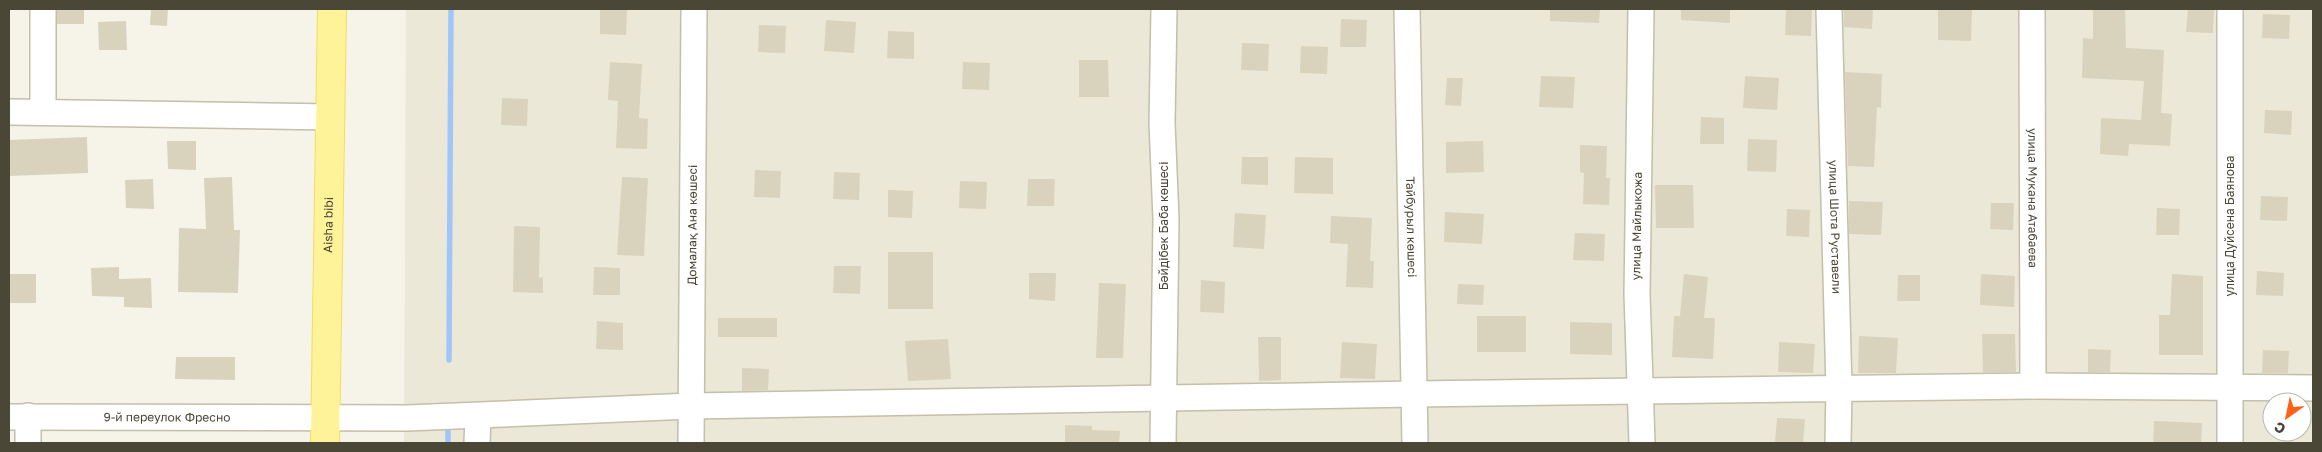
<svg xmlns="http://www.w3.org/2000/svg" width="2322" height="452" viewBox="0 0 2322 452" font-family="'Golos Text',sans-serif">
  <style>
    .residential { fill: #ebe8d7; fill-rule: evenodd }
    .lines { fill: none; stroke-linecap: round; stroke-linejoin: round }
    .stream { stroke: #a0c6f9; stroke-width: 5.5 }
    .building { fill: #d9d3bd }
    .minor-casing { stroke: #c3bfaa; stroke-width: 28 }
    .major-casing { stroke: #f2dd5c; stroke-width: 30 }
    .minor { stroke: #fff; stroke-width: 25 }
    .major { stroke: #fff39a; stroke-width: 28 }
    .labels { text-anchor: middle; stroke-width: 5; stroke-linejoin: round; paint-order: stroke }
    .street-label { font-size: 12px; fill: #4b4736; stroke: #fff }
  </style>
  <rect width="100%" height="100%" fill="#f6f4e9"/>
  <path class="residential" d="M406,9H2313V443H404ZM2272,402H2302V432H2272Z"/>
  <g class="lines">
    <g class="stream">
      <polyline points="449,360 451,9"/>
      <polyline points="448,422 448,443"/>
    </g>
  </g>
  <g class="building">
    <rect x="57" y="9" width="27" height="15"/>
    <polygon points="151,9 168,9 167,26 150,25"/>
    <polygon points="600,9 627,9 626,35 600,34"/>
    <polygon points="1550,9 1600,9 1599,23 1550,21"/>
    <polygon points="1681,9 1730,9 1730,23 1681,20"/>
    <polygon points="1786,9 1812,9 1811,36 1785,35"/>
    <polygon points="1844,9 1873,9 1872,29 1844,27"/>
    <polygon points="1938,9 1972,9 1971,41 1938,40"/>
    <polygon points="2093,9 2125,9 2126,48 2164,50 2161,113 2172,114 2170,146 2129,144 2128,156 2100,154 2101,118 2141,120 2144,81 2082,78 2083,38 2093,39"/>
    <polygon points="2188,9 2214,9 2213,33 2186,32"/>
    <polygon points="2263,14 2290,15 2289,39 2262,38"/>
    <polygon points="1341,19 1367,20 1366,47 1340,47"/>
    <polygon points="826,20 856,22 854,53 824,51"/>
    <polygon points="126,21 127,50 99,50 98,22"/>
    <polygon points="759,25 786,26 785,53 758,52"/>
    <polygon points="888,31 914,32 914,59 887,58"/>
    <polygon points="1242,43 1269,44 1268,71 1241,70"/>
    <polygon points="1301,46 1328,47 1327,74 1300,73"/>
    <polygon points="1079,60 1108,60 1109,97 1079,97"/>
    <polygon points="610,62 642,64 639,118 648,119 647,149 616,148 618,101 608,100"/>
    <polygon points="963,62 990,63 989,90 962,89"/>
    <polygon points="1845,72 1882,74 1881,108 1877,107 1874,167 1848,166"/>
    <polygon points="1541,76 1575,77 1573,108 1539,107"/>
    <polygon points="1745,76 1779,78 1777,110 1743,108"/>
    <polygon points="1447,78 1463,78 1461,106 1445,105"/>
    <polygon points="502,98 528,99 527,126 501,125"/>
    <polygon points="2265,110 2292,111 2291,135 2264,133"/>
    <polygon points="1701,117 1724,118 1724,144 1700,144"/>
    <polygon points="87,137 88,173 10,176 9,140"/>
    <polygon points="1748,139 1777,140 1776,172 1747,171"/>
    <polygon points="167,141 196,141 196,170 168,169"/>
    <polygon points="1483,141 1484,172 1446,173 1446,142"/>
    <polygon points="1580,145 1607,146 1606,178 1610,178 1609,205 1583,204 1584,173 1580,172"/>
    <polygon points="1242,157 1268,157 1268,185 1241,184"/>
    <polygon points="1295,157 1333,158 1333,194 1294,193"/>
    <polygon points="755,170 781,171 780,198 754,197"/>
    <polygon points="834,172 860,173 859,200 833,199"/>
    <polygon points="232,177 234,230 240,230 238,293 178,292 179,228 206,229 204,178"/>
    <polygon points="622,177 648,178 644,256 617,255"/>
    <polygon points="153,179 154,209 126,208 125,180"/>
    <polygon points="1028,179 1055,179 1054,206 1027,206"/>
    <polygon points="960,181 987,182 986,209 959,208"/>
    <polygon points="1655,185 1693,185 1694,228 1656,228"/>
    <polygon points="888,190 913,191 912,218 888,217"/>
    <polygon points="2261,196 2288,197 2287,221 2260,220"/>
    <polygon points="1849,201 1883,202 1881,235 1849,234"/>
    <polygon points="1991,203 2014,203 2013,230 1990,229"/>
    <polygon points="2157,208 2180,209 2179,235 2156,235"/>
    <polygon points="1787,209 1810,210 1809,237 1786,236"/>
    <polygon points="1445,212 1484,214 1482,244 1444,242"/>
    <polygon points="1235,213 1266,215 1264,249 1233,247"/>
    <polygon points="1331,216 1372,218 1370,261 1374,261 1373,288 1346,287 1348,244 1330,243"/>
    <polygon points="514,226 540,227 539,278 543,277 543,293 513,292"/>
    <polygon points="1575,233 1605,234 1604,261 1573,260"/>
    <rect x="888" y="252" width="45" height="57"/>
    <polygon points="834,266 861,266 860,294 833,293"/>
    <polygon points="119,267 119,279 151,278 152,308 124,307 124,297 92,296 91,268"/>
    <polygon points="594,267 620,268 620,295 593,295"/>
    <polygon points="2257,271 2284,273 2283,296 2256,295"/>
    <polygon points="1029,273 1056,273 1055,301 1029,299"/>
    <rect x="9" y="274" width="27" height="29"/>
    <polygon points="1684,274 1708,277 1704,318 1715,318 1713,359 1672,357 1674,316 1680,316"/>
    <polygon points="1981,274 2015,276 2014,307 1980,305"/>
    <polygon points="2172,274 2203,276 2203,355 2159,355 2159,315 2170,315"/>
    <polygon points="1898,275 1920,275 1920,301 1897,301"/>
    <polygon points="1201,280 1225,282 1224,313 1200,312"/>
    <polygon points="1099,283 1126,284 1123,358 1096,358"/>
    <polygon points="1458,284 1484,285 1483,305 1457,304"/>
    <rect x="1477" y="316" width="49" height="36"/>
    <rect x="718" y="318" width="59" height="19"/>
    <polygon points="597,321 623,323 623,350 596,349"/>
    <polygon points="1570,322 1612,323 1612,355 1570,354"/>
    <polygon points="1982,334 2015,334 2016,372 1983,372"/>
    <polygon points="1859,336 1898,338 1896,373 1858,373"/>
    <polygon points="1258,337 1281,337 1281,380 1259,381"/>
    <polygon points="948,339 951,379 908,381 905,341"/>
    <polygon points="1342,342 1377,344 1375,379 1340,378"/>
    <polygon points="1779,342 1815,344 1813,373 1778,372"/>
    <polygon points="2088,349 2111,350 2110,372 2088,372"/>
    <polygon points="2263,350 2289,351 2288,373 2262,373"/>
    <polygon points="176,357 235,357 235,380 175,379"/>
    <polygon points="742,368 769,369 768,390 742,391"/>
    <polygon points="1777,418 1805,419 1803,443 1775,443"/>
    <polygon points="2154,421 2202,423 2201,443 2153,443"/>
    <polygon points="1065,425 1092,426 1092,430 1120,431 1119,443 1065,443"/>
  </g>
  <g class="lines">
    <defs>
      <g id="minor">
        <polyline points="43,9 43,112"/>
        <path id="s1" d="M1407,9L1415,443"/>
        <polyline points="1641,9 1637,294 1642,443"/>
        <path id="s2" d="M1829,9L1839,389L1838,443"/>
        <path id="s3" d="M2032,9L2033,386"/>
        <polyline points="2230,9 2230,443"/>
        <polyline points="9,112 331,117"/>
        <polyline points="28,416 28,443"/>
        <path id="s4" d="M9,417L407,418L691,406L1415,394L2033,386L2313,388"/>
        <polyline points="477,443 478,416"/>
        <path id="s5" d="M691,443L694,9"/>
        <polyline points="1163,443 1166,219 1162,123 1164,9"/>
      </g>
      <g id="major">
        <path id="s6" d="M325,443L332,9"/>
      </g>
    </defs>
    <use href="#minor" class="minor-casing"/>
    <use href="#major" class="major-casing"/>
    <use href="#minor" class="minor"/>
    <use href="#major" class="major"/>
  </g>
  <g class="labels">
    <g class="street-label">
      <text dy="4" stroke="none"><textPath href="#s3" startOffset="189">улица Мукана Атабаева</textPath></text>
      <text dy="4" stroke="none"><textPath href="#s6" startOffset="218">Aisha bibi</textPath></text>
      <text dy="4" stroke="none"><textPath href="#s5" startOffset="218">Домалақ Ана көшесі</textPath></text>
      <text transform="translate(1164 226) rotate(-90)" y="4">Бәйдібек Баба көшесі</text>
      <text dy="4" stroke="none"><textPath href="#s1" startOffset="218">Тайбурыл көшесі</textPath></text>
      <text transform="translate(1637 226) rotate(-89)" y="4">улица Майлыкожа</text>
      <text dy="4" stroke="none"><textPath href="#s2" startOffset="218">улица Шота Руставели</textPath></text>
      <text transform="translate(2230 226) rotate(-90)" y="4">улица Дуйсена Баянова</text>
      <text dy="4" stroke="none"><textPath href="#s4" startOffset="158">9-й переулок Фресно</textPath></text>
    </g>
  </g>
  <rect width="2322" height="452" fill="none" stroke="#4b4736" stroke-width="20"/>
  <g transform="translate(2287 417) rotate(213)"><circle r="24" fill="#ffffff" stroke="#b7b5af"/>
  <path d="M0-4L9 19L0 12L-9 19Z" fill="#ff6118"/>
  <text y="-8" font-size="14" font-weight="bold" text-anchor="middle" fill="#4b4736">С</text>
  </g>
</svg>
